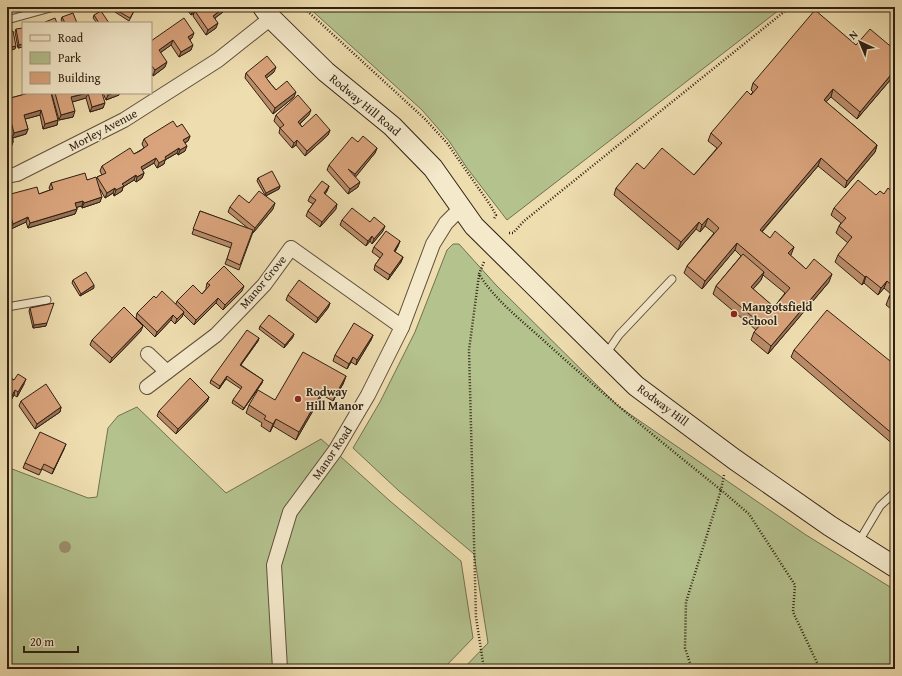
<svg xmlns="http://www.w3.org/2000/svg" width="902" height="676" viewBox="0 0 902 676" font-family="'Gentium Book Plus',serif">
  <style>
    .green { fill: #b4c28e; stroke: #727150 }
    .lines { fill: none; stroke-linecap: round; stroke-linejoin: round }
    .lane-casing { stroke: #604f3a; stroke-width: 9 }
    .street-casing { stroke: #604f3a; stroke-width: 16 }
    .secondary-casing { stroke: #302013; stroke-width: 22 }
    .path { stroke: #302013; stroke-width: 2.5; stroke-dasharray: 1 2; stroke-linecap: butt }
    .lane { stroke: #f4e9cb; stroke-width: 7 }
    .street { stroke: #f4e9cb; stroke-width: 14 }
    .secondary { stroke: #f4e9cb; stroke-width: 20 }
    .tree { fill: #9c906e }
    .wall { fill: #bb8c6a; stroke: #302013; fill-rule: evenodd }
    .shaded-wall { fill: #987256; stroke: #302013 }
    .building { fill: #d9a37b; stroke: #302013 }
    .poi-dot { fill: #8f2418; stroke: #f4e9cb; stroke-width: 1.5 }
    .labels { text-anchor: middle; stroke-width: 3; stroke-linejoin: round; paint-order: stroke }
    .street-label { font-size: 12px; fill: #302013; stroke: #f4e9cb }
    .poi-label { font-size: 12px; font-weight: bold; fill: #302013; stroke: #f4e9cb; text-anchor: start }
  </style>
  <rect width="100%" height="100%" fill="#eeddaf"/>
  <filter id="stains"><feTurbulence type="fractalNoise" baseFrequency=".005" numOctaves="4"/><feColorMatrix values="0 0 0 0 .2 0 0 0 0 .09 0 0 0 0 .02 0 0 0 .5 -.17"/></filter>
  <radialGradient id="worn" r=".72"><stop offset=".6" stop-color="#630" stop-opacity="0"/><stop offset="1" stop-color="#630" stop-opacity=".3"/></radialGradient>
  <g class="green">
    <polygon points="308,7 783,7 507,220 467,168 449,141 422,110"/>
    <polygon points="453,244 459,244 496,285 618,406 806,535 895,590 895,669 463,669 488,643 474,554 399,491 353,448 380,402 415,332 447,250"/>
    <polygon points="137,407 226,493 321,439 390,501 461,561 473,638 443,669 7,669 7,467 88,498 97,497 108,428 118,416"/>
  </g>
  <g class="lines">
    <defs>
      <g id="lane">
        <polyline points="7,20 54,7"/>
        <polyline points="7,307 47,300"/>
        <polyline points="606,354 619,335 672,279"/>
        <polyline points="858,543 880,506 895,492"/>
      </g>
      <g id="street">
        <polyline points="7,176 17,174 124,120 218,60 271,18"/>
        <polyline points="148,354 167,372"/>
        <polyline points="147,387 216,335 264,285 291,248 402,327"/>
        <polyline points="280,669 274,565 290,512 335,451 368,395 402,327 433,244 446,223 462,207"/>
      </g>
      <polyline id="secondary" points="263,7 271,18 326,72 392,126 433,168 474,226 636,386 734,459 830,526 895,567"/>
    </defs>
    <use href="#lane" class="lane-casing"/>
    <use href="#street" class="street-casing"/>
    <use href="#secondary" class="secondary-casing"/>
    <g class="path">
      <polyline points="303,7 425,119 447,143 491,206 496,215 494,219"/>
      <polyline points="509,233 513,233 524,221 790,7"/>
      <path d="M484,262L479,274C494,299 521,320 542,339C600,392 660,441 721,490L686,602L685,648L692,669"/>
      <polyline points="479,275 469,350 476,617 484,669"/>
      <polyline points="724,475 721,490 749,514 795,585 793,612 820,669"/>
    </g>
    <use href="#lane" class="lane"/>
    <use href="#street" class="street"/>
    <use href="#secondary" class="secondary"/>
  </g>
  <circle class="tree" cx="65" cy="547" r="6"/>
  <g class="wall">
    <polygon points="185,7 225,7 223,12 215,18 216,28 206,35 193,16 194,13 191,15"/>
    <polygon points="116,10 134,11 129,21 115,12"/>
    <polygon points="94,15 109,23 97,23 93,18"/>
    <polygon points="62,17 77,23 63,23 61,20"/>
    <polygon points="16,29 23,47 18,48 15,32"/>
    <polygon points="192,38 190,40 191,50 179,57 171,45 160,53 165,67 153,76 151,72 151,41"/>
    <path d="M856,45L895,50V69L894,70L892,78L857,119L831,97L826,102L877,145L875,152L845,188L818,166L762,232L770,238L794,247L790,255L806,269L829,282L768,354L751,340L754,332L756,330L713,294L716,286L741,256L735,250L702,289L684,273L687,266L714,233L705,226L700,232L696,229L678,250L614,195L616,188L644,169L694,175L717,148L708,141L711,133L753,92L751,90L753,83ZM763,275L785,293L774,307L753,289L761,280Z"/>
    <polygon points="274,72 266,78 276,90 294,97 273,114 245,78 246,73"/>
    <polygon points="29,93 58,120 57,125 43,129 40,115 25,119 28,129 26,134 13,138 13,142 11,147 7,147 7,99"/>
    <polygon points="53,93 102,93 103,108 90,112 86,98 72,102 73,117 59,120 52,95"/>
    <polygon points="103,93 120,93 119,95 106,100"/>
    <polygon points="276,115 309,115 300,124 302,127 330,130 328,135 305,156 296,145 292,148 279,133 280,128 274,121"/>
    <polygon points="177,127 190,136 188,141 185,143 185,151 178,155 177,153 165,160 164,164 157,168 154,163 142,170 144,173 142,178 136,182 134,180 123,187 122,191 114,196 113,193 105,198 100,189 100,202 82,208 82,206 77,207 77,209 75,214 28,228 26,222 11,229 9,222 7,223 7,195 39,194 50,190 49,188 51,183 97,179 97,177 102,175 100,171 102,166 134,154 144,148 142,144 144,139"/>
    <polygon points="358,142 377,148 375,153 355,177 358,187 348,194 327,170 329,165"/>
    <polygon points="258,178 280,186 279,189 266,196 273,209 253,233 253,232 239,270 225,264 231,248 192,234 200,211 249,229 228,212 230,207 249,203 265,195 257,181"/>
    <polygon points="329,186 327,191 325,194 336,209 320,227 306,216 308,211 313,204 308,201 310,196"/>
    <polygon points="834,208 895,226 893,228 895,229 895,312 886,305 889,297 891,294 884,288 878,295 864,283 862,285 835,262 838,255 848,243 836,233 839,226 841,223 831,215"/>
    <polygon points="342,220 370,222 383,231 372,244 370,241 366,246 340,225"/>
    <polygon points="400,241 398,246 395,252 403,257 401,262 388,280 374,270 375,265 380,258 372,252 374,247"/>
    <polygon points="73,280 94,288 80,296 72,283"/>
    <polygon points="207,283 242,291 223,310 216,303 194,325 183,314 182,317 175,324 171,320 155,337 136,318 137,313 156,298 176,304 177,301 202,294 206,289 206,288"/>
    <polygon points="288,295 330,303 328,308 316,323 286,300"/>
    <polygon points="30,308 46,326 33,328 29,311"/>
    <polygon points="260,326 293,337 284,348 259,329"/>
    <polygon points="141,331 110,363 90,345 92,340"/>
    <polygon points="373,335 371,340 356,365 351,362 347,369 333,361 335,355"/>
    <polygon points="259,338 258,341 241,365 263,380 262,383 243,410 232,403 233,400 241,389 226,379 219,389 210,383 211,380"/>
    <polygon points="794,350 895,365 895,446 791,357"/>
    <polygon points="7,376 14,380 24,384 17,397 14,395 7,407"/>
    <polygon points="346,376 343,384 333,401 322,395 296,440 273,426 270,432 261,426 262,423 246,413 249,405 275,400"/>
    <polygon points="209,397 207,402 176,434 157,416 159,411"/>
    <polygon points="21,401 61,407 60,412 35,429 19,406"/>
    <polygon points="64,449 52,474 42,469 39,475 23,468 25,463"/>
  </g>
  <g class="shaded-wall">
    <polygon points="197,7 201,7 195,11 194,13 191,15 193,10"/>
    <polygon points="225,7 223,12 211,21 213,16"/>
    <polygon points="218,23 216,28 206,35 208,30"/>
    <polygon points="194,33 192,38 186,42 188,37"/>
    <polygon points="173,40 171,45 157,55 159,50"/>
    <polygon points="23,44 23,47 18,48 19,45"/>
    <polygon points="193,45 191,50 179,57 181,52"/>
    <polygon points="16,46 15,49 7,51 7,48"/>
    <polygon points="167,62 165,67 153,76 155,70"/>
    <polygon points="895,64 895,69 889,76 892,68"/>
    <polygon points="276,67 274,72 263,81 265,76"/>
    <polygon points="894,71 892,78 857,119 860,112"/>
    <polygon points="833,89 831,97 821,107 824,100"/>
    <polygon points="296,92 294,97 273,114 275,108"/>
    <polygon points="88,93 86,98 69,103 71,97"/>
    <polygon points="114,93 120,93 119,95 106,100 108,95"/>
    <polygon points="105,103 103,108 90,112 92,107"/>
    <polygon points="41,110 40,115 22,120 24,115"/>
    <polygon points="311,110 309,115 296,127 298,122"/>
    <polygon points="75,111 73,117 59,120 61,115"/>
    <polygon points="58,120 57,125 43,129 45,124"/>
    <polygon points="28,129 26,134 12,138 14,133"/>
    <polygon points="330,130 328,135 305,156 307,151"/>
    <polygon points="190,136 188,141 181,145 183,140"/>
    <polygon points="297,140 296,145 292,148 294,143"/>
    <polygon points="13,142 11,147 7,147 7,143"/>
    <polygon points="877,145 875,152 845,188 847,181"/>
    <polygon points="187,146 185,151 178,155 180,150"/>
    <polygon points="179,148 177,153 165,160 164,164 157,168 159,163 165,157"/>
    <polygon points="377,148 375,153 354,179 355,174"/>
    <polygon points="156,158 154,163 139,172 141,167"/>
    <polygon points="821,158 818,166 757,237 760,230"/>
    <polygon points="144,173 142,178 136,182 137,177"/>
    <polygon points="136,175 134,180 123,187 122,191 114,196 116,190 122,184"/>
    <polygon points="360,182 358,187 348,194 350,189"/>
    <polygon points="280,186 279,189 265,196 266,193"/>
    <polygon points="329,186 327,191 322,198 324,193"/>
    <polygon points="115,188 113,193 105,198 107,193"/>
    <polygon points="102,197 100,202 82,208 84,203"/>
    <polygon points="83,201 82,206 74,208 75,203"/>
    <polygon points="275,203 273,209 253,233 255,228"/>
    <polygon points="337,204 336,209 320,227 322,222"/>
    <polygon points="77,209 75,214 28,228 30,223"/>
    <polygon points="11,217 9,222 7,223 7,218"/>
    <polygon points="28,217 26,222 11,229 13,224"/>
    <polygon points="708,218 705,226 700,232 702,225"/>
    <polygon points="895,221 895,226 888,233 891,226"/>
    <polygon points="699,222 696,229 678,250 681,242"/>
    <polygon points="385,226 383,231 372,244 374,239"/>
    <polygon points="372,236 370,241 366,246 368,241"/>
    <polygon points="400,241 398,246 392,256 394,251"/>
    <polygon points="737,243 735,250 702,289 705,281"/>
    <polygon points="794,247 791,255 785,261 788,253"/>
    <polygon points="403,257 401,262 388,280 390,275"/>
    <polygon points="764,272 761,280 748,295 751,287"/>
    <polygon points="832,274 829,282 768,354 771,346"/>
    <polygon points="866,276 864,283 862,285 865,277"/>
    <polygon points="887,281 884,288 878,295 881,288"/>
    <polygon points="94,285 94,288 80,296 81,294"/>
    <polygon points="244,286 242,291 223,310 225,305"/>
    <polygon points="218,298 216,303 194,325 196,320"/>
    <polygon points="330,303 328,308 316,323 318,318"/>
    <polygon points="184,312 182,317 175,324 177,319"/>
    <polygon points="173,315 171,320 155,337 157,332"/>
    <polygon points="47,323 46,326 33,328 34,325"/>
    <polygon points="143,326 141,331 110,363 112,358"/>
    <polygon points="294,334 293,337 284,348 285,345"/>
    <polygon points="373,335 371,340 356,365 357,360"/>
    <polygon points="259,338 258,341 239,367 240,365"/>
    <polygon points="353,357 351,362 347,369 349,364"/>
    <polygon points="227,376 226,379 219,389 220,386"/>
    <polygon points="346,376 343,384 333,401 336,394"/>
    <polygon points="26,379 24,384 17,397 18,392"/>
    <polygon points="263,380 262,383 243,410 244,408"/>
    <polygon points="325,387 322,395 296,440 299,432"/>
    <polygon points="15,390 14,395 7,407 8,403"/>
    <polygon points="209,397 207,402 176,434 178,429"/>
    <polygon points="61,407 60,412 35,429 37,424"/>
    <polygon points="276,419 273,426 270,432 273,424"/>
    <polygon points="66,444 64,449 52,474 54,469"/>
  </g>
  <g class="building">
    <polygon points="118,7 128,7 134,11 130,18 116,10"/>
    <polygon points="191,7 197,7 193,10"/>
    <polygon points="201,7 225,7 213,16 218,23 208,30 195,11"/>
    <polygon points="815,10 856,45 870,29 895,50 895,64 892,68 894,71 860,112 833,89 824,100 877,145 847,181 821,158 760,230 770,238 775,231 794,247 788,253 806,269 814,259 832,274 771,346 754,332 761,324 716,286 743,254 764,272 751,287 774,307 790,288 737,243 705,281 687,266 719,228 708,218 702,225 699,222 681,242 616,188 637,163 644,169 662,148 694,175 722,143 711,133 747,91 751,95 758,87 753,83"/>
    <polygon points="101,11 109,23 99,23 94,15"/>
    <polygon points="73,13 77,23 65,23 62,17"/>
    <polygon points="55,18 57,23 45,23 45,22"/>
    <polygon points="184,18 194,33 188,37 193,45 181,52 173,40 159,50 167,62 155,70 151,65 151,41"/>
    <polygon points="23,28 23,44 19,45 16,29"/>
    <polygon points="13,31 16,46 7,48 7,32"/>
    <polygon points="267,56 276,67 265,76 270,83 276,90 287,81 296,92 275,108 246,73"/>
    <polygon points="29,93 51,93 58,120 45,124 41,110 24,115 28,129 14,133 7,106 7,99"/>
    <polygon points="55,93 87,93 71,97 75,111 61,115"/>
    <polygon points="88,93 102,93 105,103 92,107"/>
    <polygon points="107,93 114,93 108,95"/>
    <polygon points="298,95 311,110 298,122 302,127 316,114 330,130 307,151 297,140 294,143 280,128 284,125 276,115"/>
    <polygon points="8,115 13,142 7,143 7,116"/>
    <polygon points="173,121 177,127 182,124 190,136 183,140 187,146 180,150 179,148 165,157 166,159 159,163 156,158 141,167 144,173 137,177 136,175 122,184 124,186 116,190 115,188 107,193 97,177 106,173 102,166 130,148 134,154 140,151 148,145 144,139"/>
    <polygon points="363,136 377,148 355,174 348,169 360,182 350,189 329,165 352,137 358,142"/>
    <polygon points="272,171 280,186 266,193 258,178"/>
    <polygon points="85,173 87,180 96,177 102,197 84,203 83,201 75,203 77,209 30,223 28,217 13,224 11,217 7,218 7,195 37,187 39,194 53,189 51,183"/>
    <polygon points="858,180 876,195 880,191 884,194 888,188 895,194 895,221 891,226 895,229 895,288 887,281 881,288 866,276 865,277 838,255 852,237 839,226 846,218 834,208"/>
    <polygon points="322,181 329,186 324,193 337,204 322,222 308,211 316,200 310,196"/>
    <polygon points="259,191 275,203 255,228 230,207 239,195 249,203"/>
    <polygon points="352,208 370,222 374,217 385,226 374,239 372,236 368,241 342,220"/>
    <polygon points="200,211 253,230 240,265 227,259 232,243 193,229"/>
    <polygon points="386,231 400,241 394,251 403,257 390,275 375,265 383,254 374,247"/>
    <polygon points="224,266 244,286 225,305 218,298 196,320 177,301 193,285 202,294 210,285 207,283"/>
    <polygon points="86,272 94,285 81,294 73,280"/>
    <polygon points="299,280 330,303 318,318 288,295"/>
    <polygon points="895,289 895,303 889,297"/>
    <polygon points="162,291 184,312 177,319 173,315 157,332 137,313 154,296 156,298"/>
    <polygon points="54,303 47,323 34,325 30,308"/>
    <polygon points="124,307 143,326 112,358 92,340"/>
    <polygon points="827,310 895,365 895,436 794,350"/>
    <polygon points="269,315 294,334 285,345 260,326"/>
    <polygon points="354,323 373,335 357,360 353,357 349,364 335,355"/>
    <polygon points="247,330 259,338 240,365 263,380 244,408 233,400 242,387 227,376 220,386 211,380"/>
    <polygon points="303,352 346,376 336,394 325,387 299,432 276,419 273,424 264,419 266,416 249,405 258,390 275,400"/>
    <polygon points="18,374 26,379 18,392 15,390 8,403 7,403 7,376 14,380"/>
    <polygon points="190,378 209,397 178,429 159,411"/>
    <polygon points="46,384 61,407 37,424 21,401"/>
    <polygon points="40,432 66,444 54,469 44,464 41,470 25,463"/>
  </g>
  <g class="poi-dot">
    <circle cx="734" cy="314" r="4"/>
    <circle cx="298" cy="399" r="4"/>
  </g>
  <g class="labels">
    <g class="street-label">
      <text transform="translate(365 105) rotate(40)" y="4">Rodway Hill Road</text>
      <text transform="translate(103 130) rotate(-28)" y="4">Morley Avenue</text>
      <text transform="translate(263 282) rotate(-50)" y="4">Manor Grove</text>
      <text transform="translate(663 405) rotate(37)" y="4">Rodway Hill</text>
      <text transform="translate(332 453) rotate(-56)" y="4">Manor Road</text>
    </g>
    <g class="poi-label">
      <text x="742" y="311">Mangotsfield<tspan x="742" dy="14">School</tspan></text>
      <text x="306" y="396">Rodway<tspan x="306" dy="14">Hill Manor</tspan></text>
    </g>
  </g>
  <rect width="902" height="676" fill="none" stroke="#eeddaf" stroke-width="24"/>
  <rect x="8" y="8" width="886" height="660" fill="none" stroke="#302013" stroke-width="2"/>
  <rect x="12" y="12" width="878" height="652" fill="none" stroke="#302013"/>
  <rect x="22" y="22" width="130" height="72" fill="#f4e9cb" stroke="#a69981"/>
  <rect x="30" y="35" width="20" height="6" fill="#f4e9cb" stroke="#a69981"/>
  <text x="58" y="42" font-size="12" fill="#302013">Road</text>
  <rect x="30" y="52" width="20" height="12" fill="#b4c28e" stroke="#a69981"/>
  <text x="58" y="62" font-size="12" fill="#302013">Park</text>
  <rect x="30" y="72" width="20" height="12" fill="#d9a37b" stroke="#a69981"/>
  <text x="58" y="82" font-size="12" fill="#302013">Building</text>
  <g transform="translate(860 42) rotate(316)" stroke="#f4e9cb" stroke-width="3" paint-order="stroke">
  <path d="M0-3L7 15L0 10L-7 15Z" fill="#302013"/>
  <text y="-6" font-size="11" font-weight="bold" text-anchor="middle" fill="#302013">N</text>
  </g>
  <path d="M24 646v6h54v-6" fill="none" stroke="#302013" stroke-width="2"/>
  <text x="30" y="646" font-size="12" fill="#302013" stroke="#f4e9cb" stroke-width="3" paint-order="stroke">20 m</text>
  <rect width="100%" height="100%" filter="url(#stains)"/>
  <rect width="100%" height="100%" fill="url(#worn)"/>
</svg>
